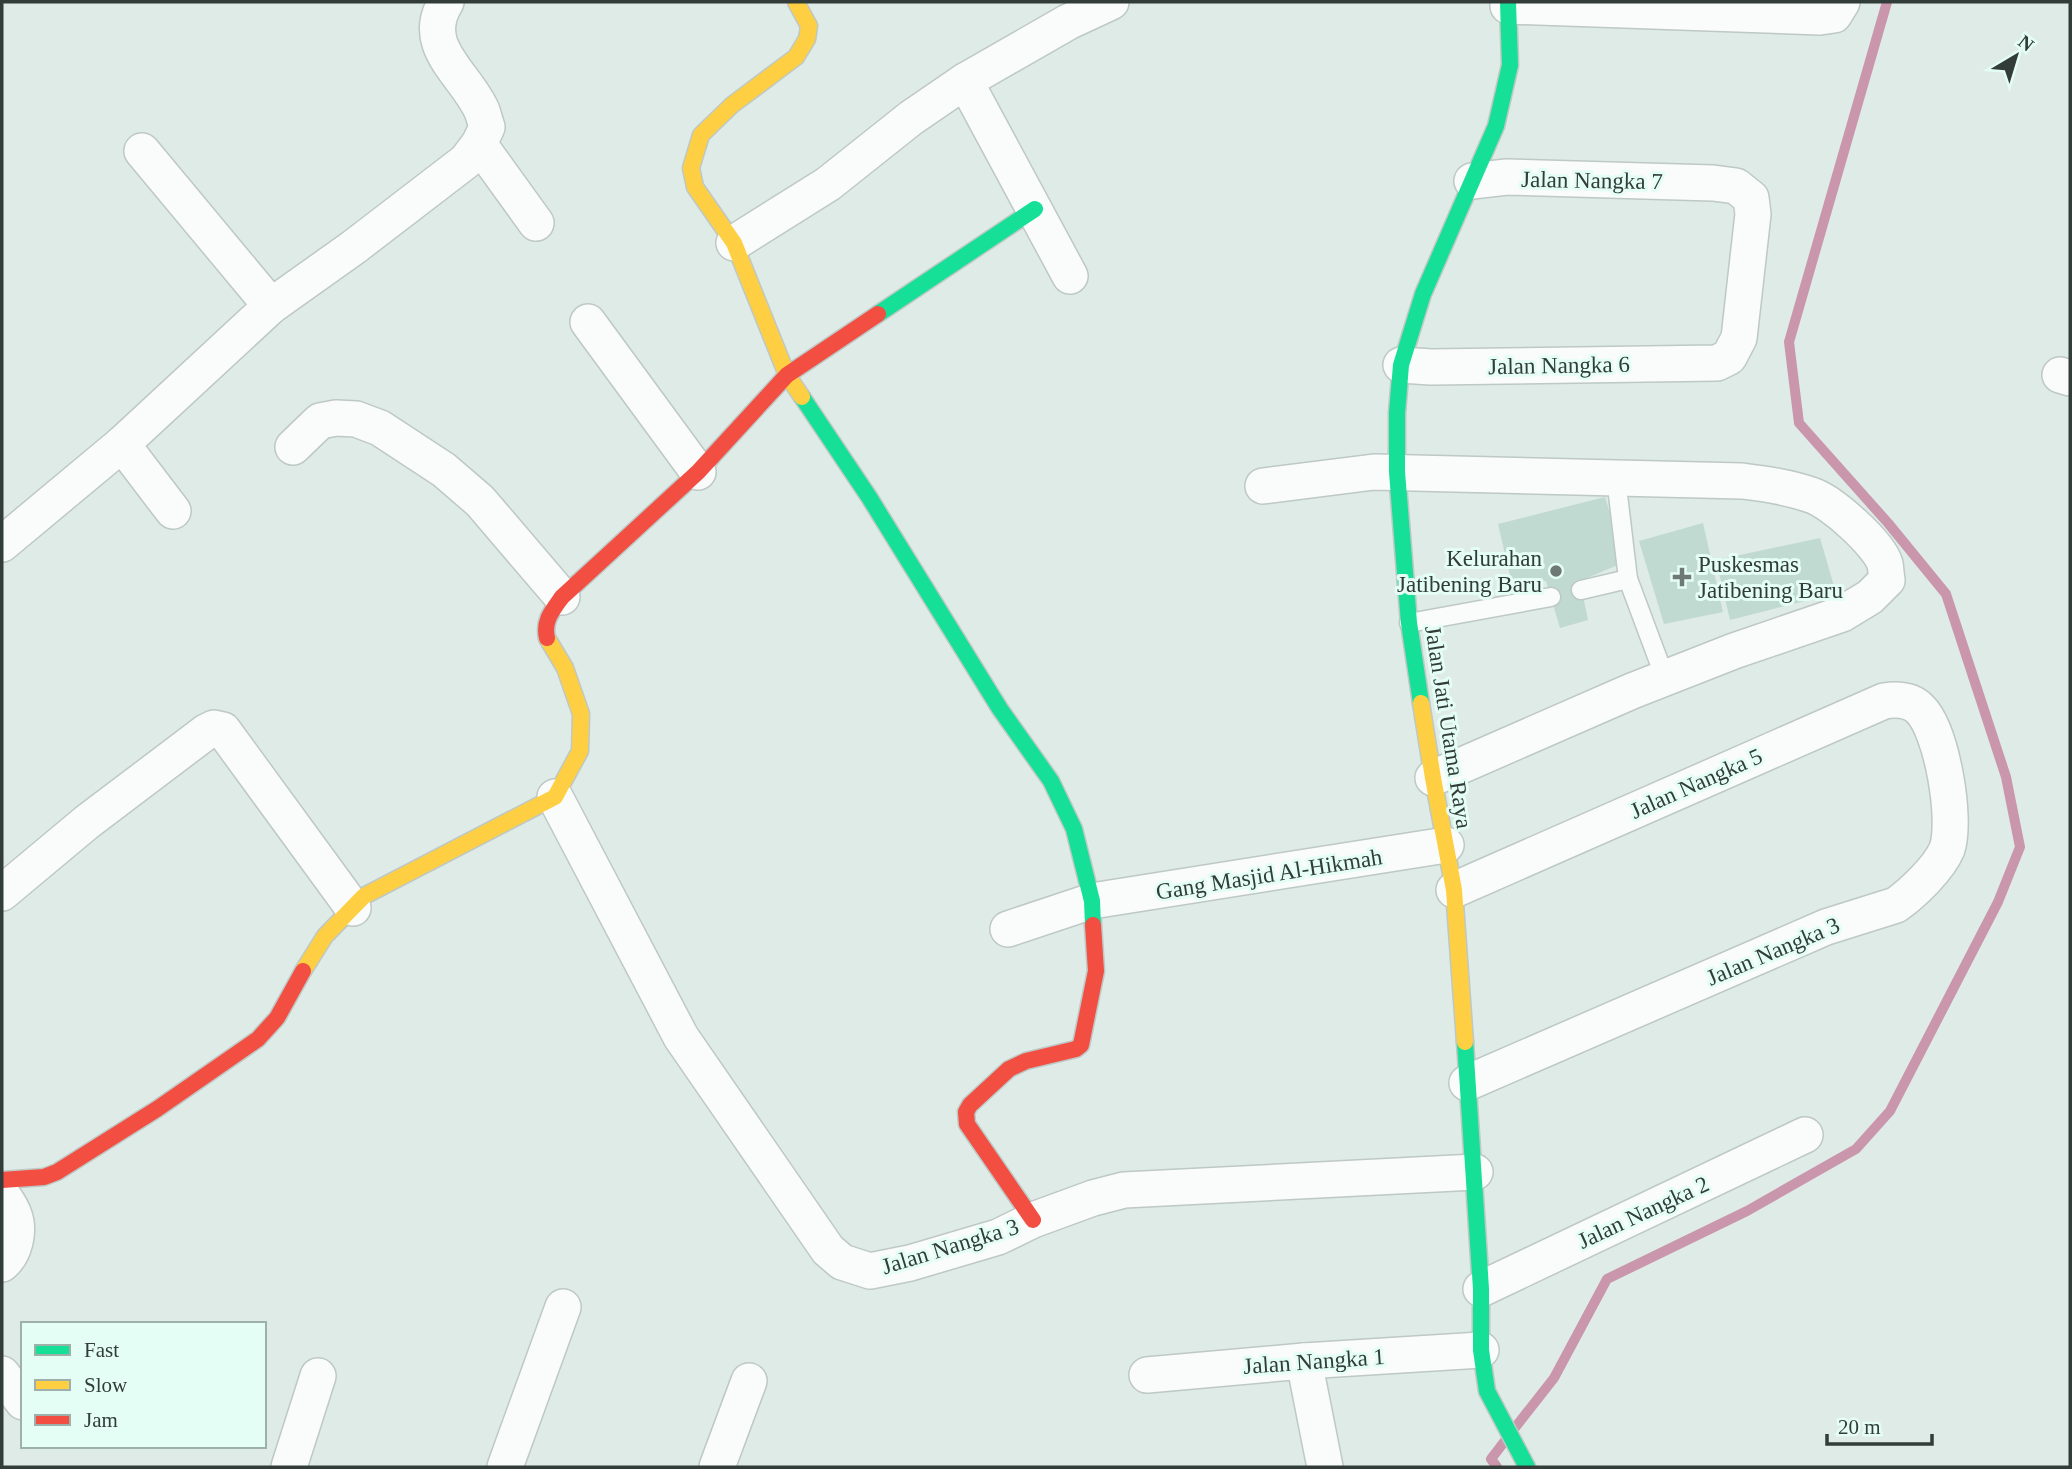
<svg xmlns="http://www.w3.org/2000/svg" width="2072" height="1469" viewBox="0 0 2072 1469" font-family="'Times New Roman',serif">
  <style>
    .lines { fill: none; stroke-linecap: round; stroke-linejoin: round }
    .stream { stroke: #ca96ab; stroke-width: 10 }
    .building { fill: #c0dad2 }
    .lane-casing { stroke: #bec8c5; stroke-width: 21 }
    .street-casing { stroke: #bec8c5; stroke-width: 38 }
    .fast-casing { stroke: #bec8c5; stroke-width: 19 }
    .slow-casing { stroke: #bec8c5; stroke-width: 19 }
    .jam-casing { stroke: #bec8c5; stroke-width: 19 }
    .lane { stroke: #fafcfb; stroke-width: 18 }
    .street { stroke: #fafcfb; stroke-width: 35 }
    .fast { stroke: #16e098; stroke-width: 16 }
    .slow { stroke: #ffcf43; stroke-width: 16 }
    .jam { stroke: #f24e42; stroke-width: 16 }
    .poi-dot { fill: #6e7976; stroke: #e5fef5; stroke-width: 2.5 }
    .labels { text-anchor: middle; stroke-width: 6; stroke-linejoin: round; paint-order: stroke }
    .street-label { font-size: 23px; fill: #323c39; stroke: #e5fef5 }
    .poi-label { font-size: 23px; fill: #323c39; stroke: #e5fef5; text-anchor: end }
  </style>
  <rect width="100%" height="100%" fill="#deebe7"/>
  <g class="lines">
    <g class="stream">
      <polyline points="1514,1429 1554,1378 1607,1279 1747,1211 1856,1149 1890,1111 1998,902 2020,847 2006,777 1946,594 1888,523 1799,423 1789,342 1887,2"/>
      <polyline points="1497,1467 1491,1459 1504,1442"/>
    </g>
  </g>
  <g class="building">
    <polygon points="1605,497 1625,562 1580,581 1588,620 1560,628 1546,581 1512,584 1498,524"/>
    <polygon points="1703,523 1723,612 1664,624 1639,541"/>
    <polygon points="1820,538 1836,593 1730,620 1716,560"/>
  </g>
  <g class="lines">
    <defs>
      <g id="lane">
        <polyline points="1628,579 1665,678"/>
        <polyline points="1581,590 1628,579 1616,478"/>
        <polyline points="1409,623 1551,597"/>
      </g>
      <g id="street">
        <polyline points="1508,6 1820,17 1834,15 1842,2"/>
        <polyline points="965,81 1070,276"/>
        <polyline points="479,144 536,223"/>
        <polyline points="142,151 271,306"/>
        <polyline points="734,243 828,184 911,118 965,81 1068,22 1111,2"/>
        <polyline points="588,322 698,472"/>
        <polyline points="1401,365 1431,367 1717,363 1729,357 1739,338 1753,214 1751,198 1736,186 1713,183 1507,177 1472,181"/>
        <polyline points="2060,375 2070,378"/>
        <polyline points="122,444 173,511"/>
        <polyline points="293,447 320,421 336,418 356,419 380,428 444,470 480,501 562,597"/>
        <path d="M1263,486L1374,472L1742,481C1766,484 1788,487 1811,495C1831,501 1879,544 1885,564C1886,569 1886,575 1887,580L1870,597L1842,614L1734,651L1632,691L1433,778"/>
        <path d="M2,544L122,444L271,306L354,247L466,161L479,144L487,127C485,122 484,116 482,111C466,74 418,46 446,2"/>
        <polyline points="555,797 681,1037 828,1250 842,1262 870,1271 910,1263 998,1237 1033,1220 1093,1198 1124,1190 1475,1172"/>
        <path d="M1454,890L1884,701C1897,699 1910,699 1920,709C1942,731 1957,819 1947,849C1939,868 1913,893 1896,905L1826,927L1467,1083"/>
        <polyline points="2,893 87,822 206,732 214,728 223,730 353,908"/>
        <polyline points="1008,929 1092,901 1446,845"/>
        <path d="M2,1194C6,1200 12,1208 14,1215C20,1231 15,1253 2,1264"/>
        <polyline points="1481,1289 1805,1135"/>
        <polyline points="1304,1361 1325,1467"/>
        <polyline points="2,1374 23,1402"/>
        <polyline points="1147,1375 1304,1361 1481,1350"/>
        <polyline points="289,1467 318,1376"/>
        <polyline points="505,1467 563,1307"/>
        <polyline points="717,1467 749,1381"/>
      </g>
      <g id="fast">
        <polyline points="878,314 1035,209"/>
        <polyline points="802,397 869,497 1000,709 1051,781 1074,829 1092,901 1093,925"/>
        <polyline points="1421,703 1409,623 1397,472 1397,413 1401,365 1423,294 1496,126 1510,65 1508,2"/>
        <polyline points="1465,1042 1481,1289 1481,1350 1487,1391 1527,1467"/>
      </g>
      <g id="slow">
        <polyline points="796,2 809,26 807,39 796,57 732,105 701,135 691,168 695,187 734,243 787,375 802,397"/>
        <polyline points="1421,703 1433,778 1454,890 1465,1042"/>
        <polyline points="303,971 325,936 364,896 555,797 580,751 581,714 565,668 547,638"/>
      </g>
      <g id="jam">
        <path d="M547,638C543,621 552,611 562,597L698,472L787,375L878,314"/>
        <polyline points="2,1180 44,1177 57,1172 157,1109 258,1039 277,1018 303,971"/>
        <polyline points="1033,1220 967,1124 966,1112 970,1105 1009,1069 1026,1061 1076,1049 1081,1045 1096,971 1093,925"/>
      </g>
    </defs>
    <use href="#lane" class="lane-casing"/>
    <use href="#street" class="street-casing"/>
    <use href="#fast" class="fast-casing"/>
    <use href="#slow" class="slow-casing"/>
    <use href="#jam" class="jam-casing"/>
    <use href="#lane" class="lane"/>
    <use href="#street" class="street"/>
    <use href="#fast" class="fast"/>
    <use href="#slow" class="slow"/>
    <use href="#jam" class="jam"/>
  </g>
  <g class="poi-dot">
    <circle cx="1556" cy="571" r="7"/>
    <path d="M1678.5 566.5h7v7h7v7h-7v7h-7v-7h-7v-7h7z"/>
  </g>
  <g class="labels">
    <g class="street-label">
      <text transform="translate(1592 180) rotate(1)" y="8">Jalan Nangka 7</text>
      <text transform="translate(1559 365) rotate(-1)" y="8">Jalan Nangka 6</text>
      <text transform="translate(1449 727) rotate(81)" y="8">Jalan Jati Utama Raya</text>
      <text transform="translate(1696 783) rotate(-24)" y="8">Jalan Nangka 5</text>
      <text transform="translate(1269 874) rotate(-9)" y="8">Gang Masjid Al-Hikmah</text>
      <text transform="translate(1773 951) rotate(-23)" y="8">Jalan Nangka 3</text>
      <text transform="translate(1643 1212) rotate(-25)" y="8">Jalan Nangka 2</text>
      <text transform="translate(950 1246) rotate(-17)" y="8">Jalan Nangka 3</text>
      <text transform="translate(1314 1361) rotate(-4)" y="8">Jalan Nangka 1</text>
    </g>
    <g class="poi-label">
      <text x="1542" y="566">Kelurahan<tspan x="1542" dy="26">Jatibening Baru</tspan></text>
      <text x="1698" y="572" text-anchor="start">Puskesmas<tspan x="1698" dy="26">Jatibening Baru</tspan></text>
    </g>
  </g>
  <rect width="2072" height="1469" fill="none" stroke="#323c39" stroke-width="7"/>
  <rect x="21" y="1322" width="245" height="126" fill="#e5fef5" stroke="#9db0aa" stroke-width="2"/>
  <rect x="35" y="1345" width="35" height="10" fill="#16e098" stroke="#9db0aa" stroke-width="2"/>
  <text x="84" y="1357" font-size="21" fill="#323c39">Fast</text>
  <rect x="35" y="1380" width="35" height="10" fill="#ffcf43" stroke="#9db0aa" stroke-width="2"/>
  <text x="84" y="1392" font-size="21" fill="#323c39">Slow</text>
  <rect x="35" y="1415" width="35" height="10" fill="#f24e42" stroke="#9db0aa" stroke-width="2"/>
  <text x="84" y="1427" font-size="21" fill="#323c39">Jam</text>
  <g transform="translate(2016 56) rotate(38)" stroke="#e5fef5" stroke-width="5" paint-order="stroke">
  <path d="M0-5L12 26L0 18L-12 26Z" fill="#323c39"/>
  <text y="-10" font-size="19" font-weight="bold" text-anchor="middle" fill="#323c39">N</text>
  </g>
  <path d="M1827 1434v10h105v-10" fill="none" stroke="#323c39" stroke-width="3.5"/>
  <text x="1838" y="1434" font-size="21" fill="#323c39" stroke="#e5fef5" stroke-width="5" paint-order="stroke">20 m</text>
</svg>
